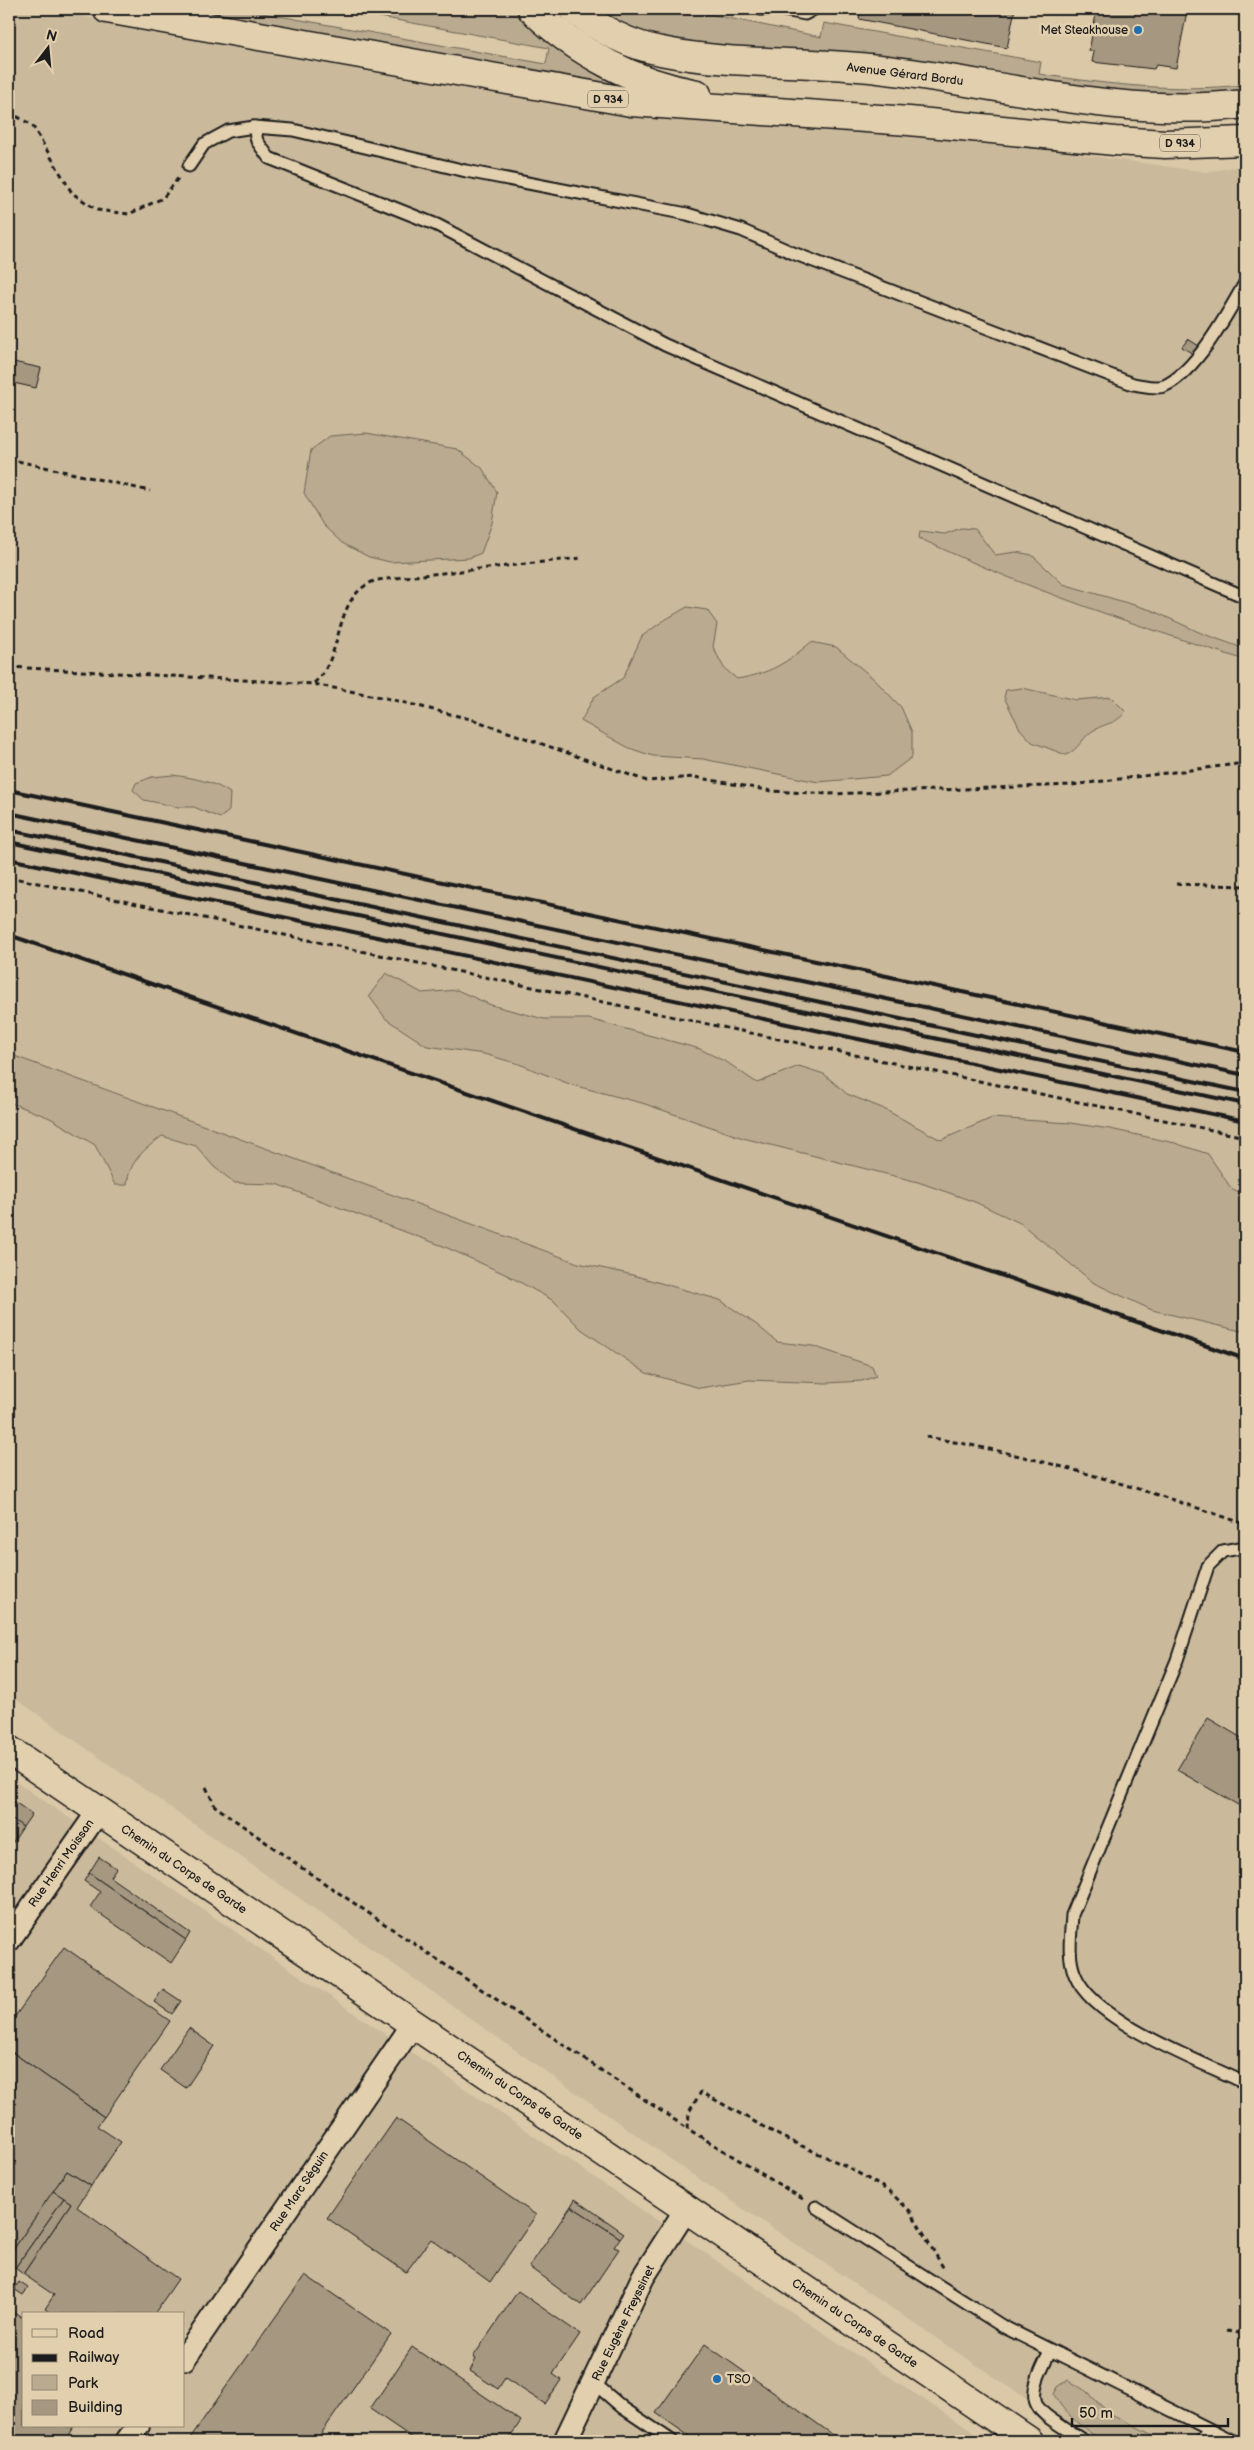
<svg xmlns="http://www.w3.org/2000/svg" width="1254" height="2450" viewBox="0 0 1254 2450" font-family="'Balsamiq Sans',sans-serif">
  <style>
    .built { fill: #cab99b; fill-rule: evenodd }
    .green { fill: #baab90; stroke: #6b6456 }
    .building { fill: #a59780; stroke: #1c1c1c }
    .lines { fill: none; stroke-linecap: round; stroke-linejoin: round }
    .service-casing { stroke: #1c1c1c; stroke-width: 15 }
    .minor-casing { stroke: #1c1c1c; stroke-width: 26 }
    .tertiary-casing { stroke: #1c1c1c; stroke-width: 31 }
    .primary-casing { stroke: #1c1c1c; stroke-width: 31 }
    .path { stroke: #1c1c1c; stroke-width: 3; stroke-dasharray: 5 4; stroke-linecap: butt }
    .service { stroke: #e2cfad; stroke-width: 11 }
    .minor { stroke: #e2cfad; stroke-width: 22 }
    .tertiary { stroke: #e2cfad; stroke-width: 28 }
    .primary { stroke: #e2cfad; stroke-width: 28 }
    .rail { stroke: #1c1c1c; stroke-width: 4 }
    .poi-dot { fill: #1f6fb2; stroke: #e2cfad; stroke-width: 2 }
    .labels { text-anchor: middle; stroke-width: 5; stroke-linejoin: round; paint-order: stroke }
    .shield { fill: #e2cfad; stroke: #575248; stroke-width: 1 }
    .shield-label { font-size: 11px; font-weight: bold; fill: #1c1c1c }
    .poi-label { font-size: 12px; fill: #1c1c1c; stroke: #e2cfad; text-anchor: end }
    .street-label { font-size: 12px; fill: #1c1c1c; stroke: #e2cfad }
  </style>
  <rect width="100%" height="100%" fill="#dac8a7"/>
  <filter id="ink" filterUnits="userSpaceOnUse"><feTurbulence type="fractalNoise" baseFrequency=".02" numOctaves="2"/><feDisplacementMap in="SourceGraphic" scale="10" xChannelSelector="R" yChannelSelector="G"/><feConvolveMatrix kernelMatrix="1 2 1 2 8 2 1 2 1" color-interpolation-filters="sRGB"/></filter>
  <g filter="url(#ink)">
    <g class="built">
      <polygon points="9,9 41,9 474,86 1070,153 1206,172 1245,165 1245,2441 1090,2441 696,2177 9,1694"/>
      <path d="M9,1777L765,2294L986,2441H9ZM24,2314H184V2426H24Z"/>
    </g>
    <g class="green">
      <polygon points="138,9 240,9 546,64 549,48 336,9 520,9 646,93"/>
      <path d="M583,9H684L821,37L824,23L1041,62L1039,74C1111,85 1172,92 1245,85V99L1214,102L681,48Z"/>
      <polygon points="366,433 457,449 482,468 497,492 492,523 481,553 469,558 390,562 369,557 342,543 323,525 304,493 311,450 330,436"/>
      <path d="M961,528L975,529L995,555L1016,552L1032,555L1063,584L1151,610L1201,633L1245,649V660C1133,624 1026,589 919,538L920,531L945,534Z"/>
      <path d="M687,607L707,610L717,624L713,647L724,668L737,679C771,673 785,664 811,642L836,647L874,679L901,707L912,732V757L887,776L818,782L703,759L653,756L629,748L581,721L594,697L623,678L642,636L663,621Z"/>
      <path d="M1022,688L1076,700L1111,697L1126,712C1112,726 1111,721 1096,729C1083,735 1079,750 1066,755L1032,742L1020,729L1004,697L1006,690Z"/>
      <path d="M173,775C193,778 213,781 230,793L229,811L220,818L194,807H178L144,800L133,790L136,783L152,777Z"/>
      <polygon points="386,973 422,993 457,990 491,1005 544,1019 589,1019 700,1049 728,1063 757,1083 799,1066 824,1074 847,1094 882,1108 941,1140 992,1118 1070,1123 1110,1129 1175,1143 1208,1154 1231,1188 1245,1195 1245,1332 1152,1310 1094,1283 1020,1223 975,1202 918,1182 743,1138 642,1103 572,1085 519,1064 484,1054 427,1046 386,1019 369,996"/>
      <path d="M9,1054L578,1263L629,1274L720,1300L757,1325L777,1342L813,1346L872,1366L876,1376L862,1381L827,1383L749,1380L700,1388L646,1373L581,1329L554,1301L507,1275L443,1246L276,1184L235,1183L214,1167L196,1146L162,1136C144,1150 129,1161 127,1185H115L95,1145L50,1118L9,1102Z"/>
      <path d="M1068,2380L1086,2391L1109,2413L1151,2434L1157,2441C1147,2441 1114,2444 1106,2441C1089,2435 1061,2411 1054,2394L1058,2387Z"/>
    </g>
    <g class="building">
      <polygon points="861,9 1015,9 1007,48 859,19"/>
      <polygon points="1097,9 1187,11 1176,68 1156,65 1154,69 1092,62 1094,52 1089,51"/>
      <polygon points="1188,339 1199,346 1193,354 1182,347"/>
      <polygon points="9,361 41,368 36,388 9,382"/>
      <polygon points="1208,1718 1245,1740 1245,1809 1177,1770"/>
      <polygon points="9,1798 32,1814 23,1827 9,1817"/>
      <polygon points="9,1817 23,1827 9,1848"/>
      <polygon points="99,1857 116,1868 110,1877 190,1933 186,1940 89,1873"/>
      <polygon points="89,1873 186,1940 171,1963 90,1907 100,1892 84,1881"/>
      <polygon points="64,1947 170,2021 104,2117 9,2050 9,2025"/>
      <polygon points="163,1989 181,2001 172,2014 154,2002"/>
      <polygon points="189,2028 214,2046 186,2088 160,2070"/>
      <polygon points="9,2050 104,2117 97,2126 121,2142 91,2186 67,2171 9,2256"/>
      <polygon points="396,2118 536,2215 490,2282 431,2239 406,2272 327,2218"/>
      <polygon points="67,2171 91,2186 77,2207 178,2279 154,2314 52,2314 45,2309 54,2295 23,2274 71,2203 53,2191"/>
      <polygon points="53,2191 64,2198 15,2268 9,2264 9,2256"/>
      <polygon points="64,2198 71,2203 23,2274 15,2268"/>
      <polygon points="575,2199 624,2233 620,2238 571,2206"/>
      <polygon points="571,2206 620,2238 614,2247 619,2249 581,2305 529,2267"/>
      <polygon points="305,2275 391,2334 316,2441 188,2441"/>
      <polygon points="19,2282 28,2288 23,2295 14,2289"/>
      <polygon points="518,2291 580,2334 553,2374 561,2380 545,2404 505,2378 498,2389 470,2371 476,2359 473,2357"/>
      <polygon points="9,2308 24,2319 24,2426 74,2426 64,2441 9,2441"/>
      <polygon points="705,2344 832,2434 843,2441 696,2441 656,2413"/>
      <polygon points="412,2347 521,2421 507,2441 417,2441 370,2409"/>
    </g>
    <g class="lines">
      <defs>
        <g id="service">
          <polyline points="761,9 765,9"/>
          <polyline points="778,9 805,14 814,9"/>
          <polyline points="254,127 257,141 269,158 437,225 665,345 1245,597"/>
          <path d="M189,166L204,144L228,131L254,127L293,130L466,171L687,214L741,230L793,253L1133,384C1141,385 1156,389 1164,386C1196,372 1228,313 1245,283"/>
          <path d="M1245,1547L1223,1551L1208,1566L1177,1660L1072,1915C1071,1934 1067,1956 1075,1975C1094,2022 1200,2061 1245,2083"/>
          <polyline points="816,2207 1002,2326 1233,2441"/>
          <path d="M1050,2351C1020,2410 1035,2408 1084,2441"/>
          <polyline points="594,2383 623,2408 672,2441"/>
          <polyline points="1202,2441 1208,2429"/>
        </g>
        <g id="minor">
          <polyline points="9,1940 98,1812"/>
          <polyline points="184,2359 414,2023"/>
          <polyline points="127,2441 138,2426"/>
          <polyline points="565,2441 643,2277 687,2208"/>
        </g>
        <polyline id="tertiary" points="9,1750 1029,2441"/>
        <g id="primary">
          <polyline points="107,9 631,102 909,121 1115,141 1165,144 1245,141"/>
          <path d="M532,9C577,53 635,83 697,94"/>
          <path d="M574,9C599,29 629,45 661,51C732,66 807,60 879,69C1001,83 1122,119 1245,104"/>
        </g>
      </defs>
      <use href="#service" class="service-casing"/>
      <use href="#minor" class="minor-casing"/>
      <use href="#tertiary" class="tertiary-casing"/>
      <use href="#primary" class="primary-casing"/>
      <g class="path">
        <polyline points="9,112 32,125 72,193 97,210 129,214 163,198 179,177"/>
        <polyline points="9,459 150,491"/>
        <polyline points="9,667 313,684 386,698 474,720 647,781 694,777 772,791 829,794 1072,785 1245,763"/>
        <path d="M314,683C346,656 331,595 377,580L581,558"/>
        <polyline points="9,877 1245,1137"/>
        <polyline points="1176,884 1245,886"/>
        <path d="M926,1437C1036,1455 1140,1488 1245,1524"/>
        <polyline points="206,1787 215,1806 302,1868 688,2129"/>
        <polyline points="803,2199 688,2129 689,2112 701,2092 782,2137 846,2166 889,2191 911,2212 944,2269"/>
        <polyline points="1227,2331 1245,2334"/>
      </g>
      <use href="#service" class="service"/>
      <use href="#minor" class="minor"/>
      <use href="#tertiary" class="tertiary"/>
      <use href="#primary" class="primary"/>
      <g class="rail">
        <polyline points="9,790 1245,1052"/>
        <polyline points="9,813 1245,1075"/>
        <polyline points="9,830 1245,1092"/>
        <polyline points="9,842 1245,1104"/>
        <polyline points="9,859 1245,1121"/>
        <polyline points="9,935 1245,1359"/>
      </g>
    </g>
  </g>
  <g class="poi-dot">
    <circle cx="1138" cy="30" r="5"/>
    <circle cx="717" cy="2379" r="5"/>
  </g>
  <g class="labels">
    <g class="shield">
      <rect x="588" y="90.5" width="40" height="17" rx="4"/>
      <rect x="1160" y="134.5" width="40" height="17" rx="4"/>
    </g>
    <g class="shield-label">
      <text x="608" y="103">D 934</text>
      <text x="1180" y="147">D 934</text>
    </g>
    <g class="poi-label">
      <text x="1128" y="34">Met Steakhouse</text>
      <text x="727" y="2383" text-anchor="start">TSO</text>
    </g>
    <g class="street-label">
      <text transform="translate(905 74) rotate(7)" y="4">Avenue Gérard Bordu</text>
      <text transform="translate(61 1863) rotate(-55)" y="4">Rue Henri Moissan</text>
      <text transform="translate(184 1869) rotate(34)" y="4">Chemin du Corps de Garde</text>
      <text transform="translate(520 2095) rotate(34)" y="4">Chemin du Corps de Garde</text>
      <text transform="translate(299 2191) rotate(-56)" y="4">Rue Marc Séguin</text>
      <text transform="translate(623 2323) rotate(-64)" y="4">Rue Eugène Freyssinet</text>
      <text transform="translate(855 2323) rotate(34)" y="4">Chemin du Corps de Garde</text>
    </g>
  </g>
  <rect width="1254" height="2450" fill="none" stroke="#e2cfad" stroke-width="30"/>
  <rect x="15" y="15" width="1224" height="2420" fill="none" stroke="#1c1c1c" stroke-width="2" filter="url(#ink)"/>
  <rect x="22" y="2312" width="162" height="115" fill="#e2cfad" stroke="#938773"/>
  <rect x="32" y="2329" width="25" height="8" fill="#e2cfad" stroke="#938773"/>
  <text x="68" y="2338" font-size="15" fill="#1c1c1c">Road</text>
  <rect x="32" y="2354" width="25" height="8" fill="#1c1c1c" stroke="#938773"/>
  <text x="68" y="2362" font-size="15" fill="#1c1c1c">Railway</text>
  <rect x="32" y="2375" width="25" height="15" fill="#baab90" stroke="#938773"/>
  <text x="68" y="2388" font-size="15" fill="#1c1c1c">Park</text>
  <rect x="32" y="2400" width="25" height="15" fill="#a59780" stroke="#938773"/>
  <text x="68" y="2412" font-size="15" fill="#1c1c1c">Building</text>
  <g transform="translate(48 48) rotate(16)" stroke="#e2cfad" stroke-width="4" paint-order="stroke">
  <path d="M0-4L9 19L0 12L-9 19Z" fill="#1c1c1c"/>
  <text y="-8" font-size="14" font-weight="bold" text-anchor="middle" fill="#1c1c1c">N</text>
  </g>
  <path d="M1072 2418v8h156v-8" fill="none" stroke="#1c1c1c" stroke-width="2.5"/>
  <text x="1079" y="2418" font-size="15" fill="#1c1c1c" stroke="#e2cfad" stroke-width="4" paint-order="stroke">50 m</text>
</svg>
